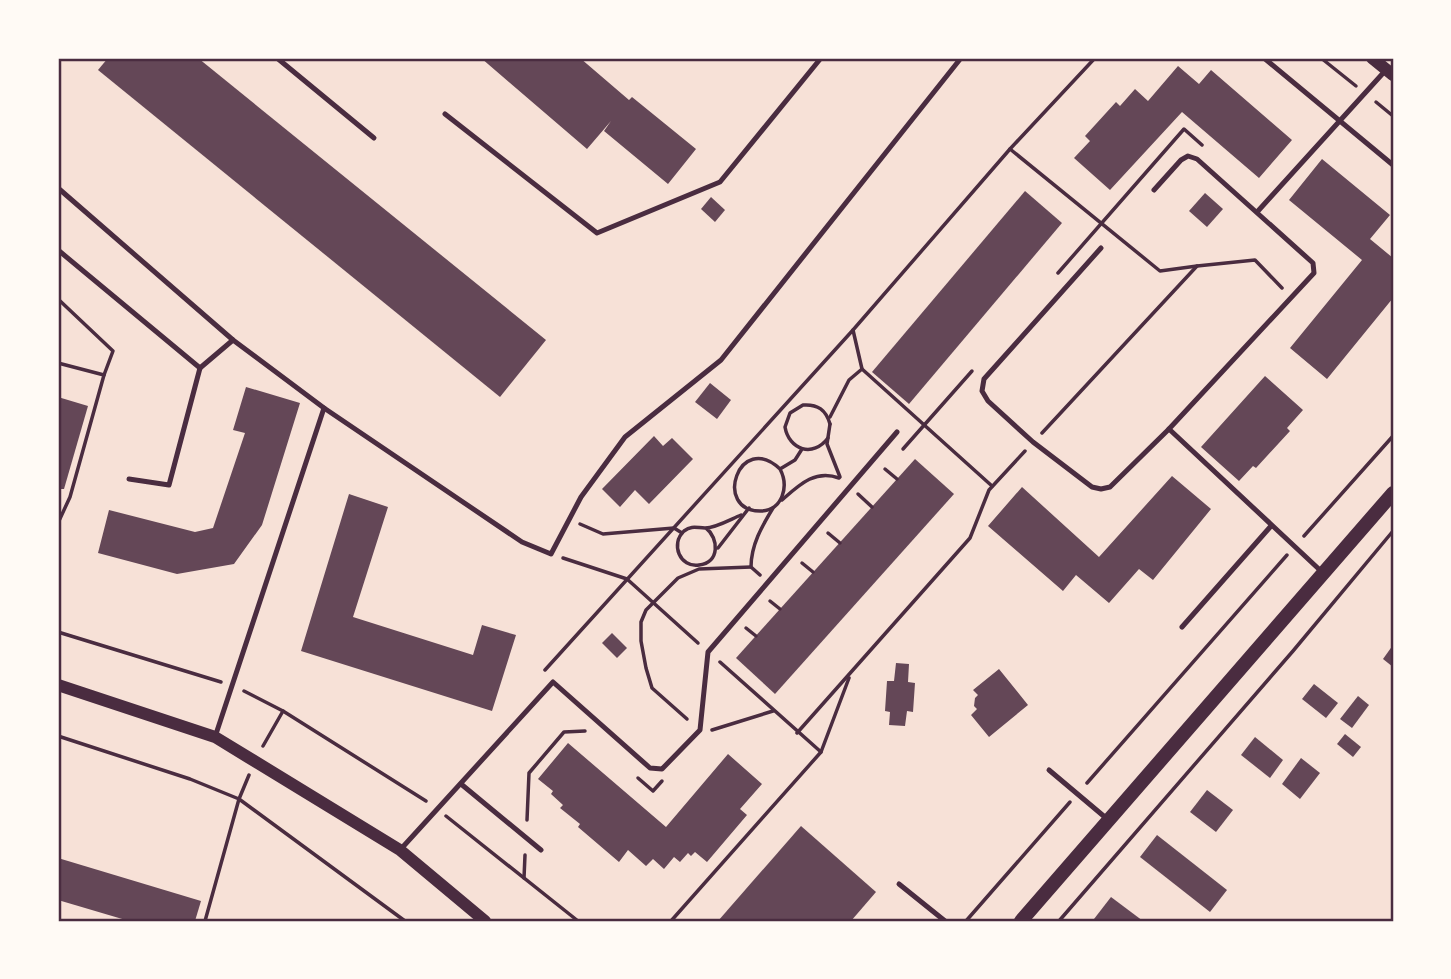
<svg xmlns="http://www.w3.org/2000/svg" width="1451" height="979" viewBox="0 0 1451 979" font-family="Lato,sans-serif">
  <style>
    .building { fill: #644757 }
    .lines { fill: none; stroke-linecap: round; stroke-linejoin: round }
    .path { stroke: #4a2c40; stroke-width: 3.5 }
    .service { stroke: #4a2c40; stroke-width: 5 }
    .tertiary { stroke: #4a2c40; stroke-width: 12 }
    .secondary { stroke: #4a2c40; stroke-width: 14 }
    .neatline { fill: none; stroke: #4a2c40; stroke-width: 2.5 }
  </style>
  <rect width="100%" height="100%" fill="#f7e1d7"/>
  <g class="building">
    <polygon points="108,58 198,58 546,340 500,397 98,70"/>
    <polygon points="481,58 580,58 629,100 632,97 696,149 668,184 604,131 611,121 587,149"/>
    <polygon points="1178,66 1199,84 1211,70 1292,140 1259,178 1182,112 1110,190 1074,158 1090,141 1085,136 1116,102 1120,106 1135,89 1148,101"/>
    <polygon points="1322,159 1390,215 1370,239 1393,258 1393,298 1327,379 1290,348 1362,260 1289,200"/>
    <polygon points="1025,191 1062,223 909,404 872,372"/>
    <polygon points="1205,193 1223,209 1207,227 1189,211"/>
    <polygon points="711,197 725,210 715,222 701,209"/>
    <polygon points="1265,376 1303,410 1287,428 1290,431 1256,468 1253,466 1239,481 1201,447"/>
    <polygon points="710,383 731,400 717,419 695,402"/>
    <polygon points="246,387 300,403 262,525 234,564 177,574 98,553 109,510 195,532 213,528 245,433 233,430"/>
    <polygon points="58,397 88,406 64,489 58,489"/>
    <polygon points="654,436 663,446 672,438 693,459 649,504 635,490 620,507 602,489"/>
    <polygon points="915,459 954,494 775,694 736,658"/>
    <polygon points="1172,476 1211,509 1153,580 1139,569 1109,603 1076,575 1063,591 988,526 1022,487 1099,557"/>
    <polygon points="349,494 388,507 353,617 473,655 482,625 516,635 492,711 301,651"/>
    <polygon points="612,633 627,648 617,658 602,643"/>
    <polygon points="1393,645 1393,667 1383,659"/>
    <polygon points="896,663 909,664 908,682 915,683 913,712 907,711 905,726 889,725 890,712 885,711 887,681 894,681"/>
    <polygon points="999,669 1028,705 989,737 971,715 977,709 974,706 975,698 978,695 973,690"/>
    <polygon points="1314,684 1338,703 1326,718 1302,699"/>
    <polygon points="1358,696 1369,705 1352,728 1340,719"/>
    <polygon points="1345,734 1361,747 1353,757 1337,744"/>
    <polygon points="1255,737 1283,760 1270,778 1241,755"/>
    <polygon points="568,743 666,827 728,754 762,784 740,809 747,815 707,862 695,852 691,856 688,853 680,862 674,857 664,869 653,859 646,866 628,850 619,862 578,827 580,824 560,808 563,805 551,794 553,791 538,779"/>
    <polygon points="1301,758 1320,773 1300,799 1282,784"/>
    <polygon points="1207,790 1233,810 1216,832 1190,812"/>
    <polygon points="801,826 876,892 851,921 718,921"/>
    <polygon points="1157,835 1227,890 1210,912 1140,857"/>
    <polygon points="58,858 201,901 195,921 129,921 58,900"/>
    <polygon points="1111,897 1143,921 1097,921 1094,919"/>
  </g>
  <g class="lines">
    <g class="path">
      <polyline points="1321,58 1356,86"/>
      <polyline points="1376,102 1393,116"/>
      <polyline points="1010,149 1095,58"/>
      <polyline points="1058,273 1184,129 1202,145"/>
      <polyline points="58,299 113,351 104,375"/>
      <polyline points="853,330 862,369 992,486"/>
      <polyline points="58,363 104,375 70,497 58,523"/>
      <polyline points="830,417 849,380 862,369"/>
      <polyline points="830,424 827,444 840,477"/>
      <polyline points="1042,433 1197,266 1255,260 1282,288"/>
      <path d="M828,438C813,458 789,450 785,427L790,413L803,405C818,404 826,410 830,424"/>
      <polyline points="903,449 972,371"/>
      <path d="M780,469C789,486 783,510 761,511C712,512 739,430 780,469L795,460L802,449"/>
      <polyline points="885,469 897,479"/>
      <polyline points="858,494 872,507"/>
      <path d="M782,500C799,485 815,469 839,478"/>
      <polyline points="580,524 603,534 674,528 682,533"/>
      <path d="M706,528C719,538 720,563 699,565C680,568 670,544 684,531C692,525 697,528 705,528C716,528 731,519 741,515"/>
      <polyline points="828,533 840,543"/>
      <polyline points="1304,536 1393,436"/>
      <polyline points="718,548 749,508"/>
      <polyline points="563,558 627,579 698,643"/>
      <polyline points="802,563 813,572"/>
      <path d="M760,575L751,567C751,545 762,526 773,508"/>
      <polyline points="770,601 780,609"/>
      <polyline points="746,628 756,636"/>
      <polyline points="58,632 221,682"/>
      <polyline points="720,662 821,752"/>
      <polyline points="545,670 853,330 1010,149 1160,271 1197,266"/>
      <polyline points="244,691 283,711"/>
      <polyline points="687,719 652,688 646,668 641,641 641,622 646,610 678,578 699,569 751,567"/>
      <polyline points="712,730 773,711"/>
      <polyline points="797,733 970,538 989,490 1025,451"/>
      <polyline points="58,736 190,779 239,799 205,921"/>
      <polyline points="263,746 283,711 426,801"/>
      <polyline points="249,775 239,799 405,921"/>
      <polyline points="638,778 653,791 662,781"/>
      <polyline points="1087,783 1287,555"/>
      <polyline points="446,816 578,921"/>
      <polyline points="527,820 529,773 564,732 585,731"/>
      <polyline points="524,878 525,855"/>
      <polyline points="671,921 821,752 849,678"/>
      <polyline points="966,921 1070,802"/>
      <polyline points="1059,921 1293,651 1393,531"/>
    </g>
    <g class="service">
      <polyline points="277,58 374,138"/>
      <polyline points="1264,58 1393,165"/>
      <polyline points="445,114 597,233 720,182 821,58"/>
      <polyline points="58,188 233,340 324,408 522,542 551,554 581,497 625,437 721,360 961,58"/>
      <polyline points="1154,190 1181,160 1188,156 1197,159 1313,263 1314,273 1169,429 1322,572"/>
      <polyline points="1258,211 1385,71"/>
      <polyline points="1101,248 984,379 982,391 988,401 1033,442 1092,487 1101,489 1110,487 1169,429"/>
      <polyline points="58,250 200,368 169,485 129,479"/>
      <polyline points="200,368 233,340"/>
      <polyline points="1182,627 1271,526"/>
      <polyline points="215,737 324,408"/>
      <polyline points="1049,770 1106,818"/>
      <polyline points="461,784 541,850"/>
      <polyline points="400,850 553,682 650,768 662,769 700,730 708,652 897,432"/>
      <polyline points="899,884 945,921"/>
    </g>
    <g class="tertiary">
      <polyline points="1372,58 1393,75"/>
      <polyline points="58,685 215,737 400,850 485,921"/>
    </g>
    <polyline class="secondary" points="1021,921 1393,493"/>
  </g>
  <rect width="1451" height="979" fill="none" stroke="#fffaf5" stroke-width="119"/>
  <rect x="60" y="60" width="1332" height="860" class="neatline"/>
</svg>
